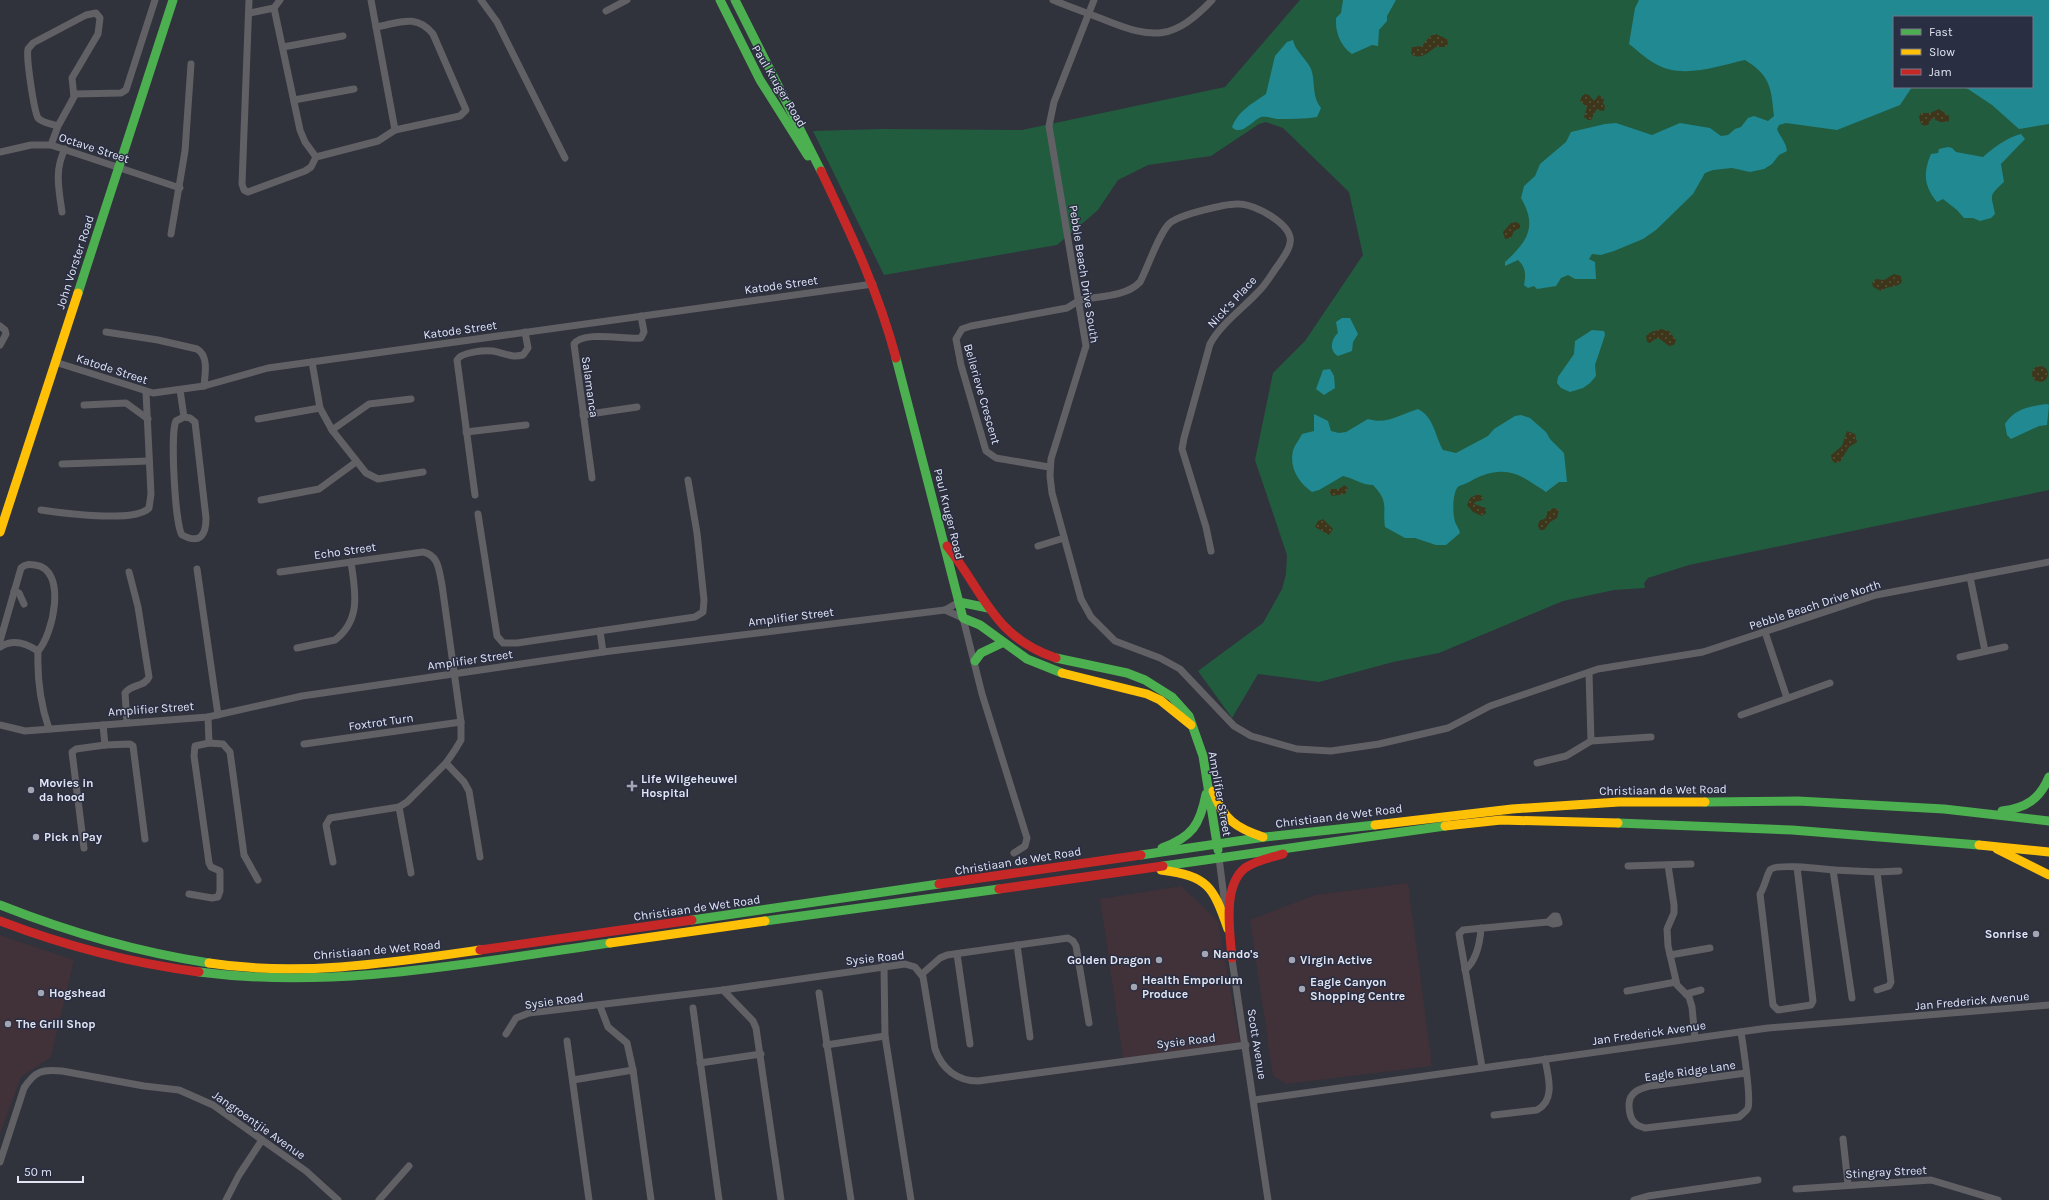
<svg xmlns="http://www.w3.org/2000/svg" width="2049" height="1200" viewBox="0 0 2049 1200" font-family="Karla,sans-serif">
  <style>
    .commercial { fill: #413139 }
    .grass { fill: #225c3f; fill-rule: evenodd }
    .sand { fill: url(#sand-dots) }
    .water { fill: #218992 }
    .lines { fill: none; stroke-linecap: round; stroke-linejoin: round }
    .street { stroke: #616065; stroke-width: 7 }
    .fast { stroke: #4caf50; stroke-width: 9 }
    .slow { stroke: #ffc107; stroke-width: 9 }
    .jam { stroke: #c62828; stroke-width: 9 }
    .poi-dot { fill: #a3a6b2; stroke: #2a2e42; stroke-width: 1.5 }
    .labels { text-anchor: middle; stroke-width: 3; stroke-linejoin: round; paint-order: stroke }
    .street-label { font-size: 12px; fill: #e1e5f2; stroke: #2a2e42 }
    .poi-label { font-size: 12px; font-weight: bold; fill: #e1e5f2; stroke: #2a2e42; text-anchor: start }
  </style>
  <defs>
    <pattern id="sand-dots" width="8" height="8" patternUnits="userSpaceOnUse"><rect width="8" height="8" fill="#3d361b"/><path d="M2 2h.1M6 6h.1" fill="none" stroke="#59533d" stroke-width="1.8" stroke-linecap="round"/></pattern>
  </defs>
  <rect width="100%" height="100%" fill="#30323c"/>
  <g class="commercial">
    <polygon points="1408,883 1432,1066 1286,1084 1273,1076 1250,920 1315,895"/>
    <polygon points="1181,886 1218,921 1240,1043 1123,1058 1100,899"/>
    <polygon points="0,935 74,960 51,1057 21,1077 0,1134"/>
  </g>
  <path class="grass" d="M1300,0H2049V490L1689,565L1648,578L1644,583L1645,588L1614,590L1563,601L1439,653L1393,662L1319,682L1258,674L1232,718L1198,671L1263,623L1282,589L1286,574L1287,555L1255,460L1273,373L1305,341L1363,255L1349,192L1283,128L1266,122L1259,124L1211,156L1148,165L1118,180L1098,210L1057,245L884,275L813,131L882,129L1022,130L1225,87ZM1894,17H2032V87H1894Z"/>
  <g class="sand">
    <path d="M1436,34L1447,39L1448,44L1446,47H1436C1428,52 1421,61 1411,54L1412,47L1422,46L1430,36Z"/>
    <polygon points="1585,94 1589,95 1594,101 1599,95 1604,99 1603,103 1605,106 1604,111 1596,110 1591,120 1588,120 1584,117 1587,107 1580,101 1582,96"/>
    <polygon points="1939,109 1950,117 1948,122 1940,122 1932,118 1928,125 1925,126 1921,124 1919,117 1921,113 1930,113"/>
    <polygon points="1517,222 1520,225 1520,228 1514,231 1511,238 1505,239 1503,232 1511,223"/>
    <path d="M1894,274L1901,276L1902,282C1896,289 1887,285 1881,291L1873,287L1872,283L1876,279L1884,280Z"/>
    <polygon points="1661,329 1669,331 1676,340 1674,345 1669,346 1660,339 1655,339 1650,343 1647,342 1646,336 1651,332"/>
    <circle cx="2040" cy="374" r="8"/>
    <polygon points="1847,431 1855,434 1857,442 1849,447 1840,462 1835,463 1832,460 1831,455 1842,446"/>
    <polygon points="1344,485 1348,488 1345,494 1332,496 1330,493 1330,489 1339,489"/>
    <polygon points="1478,494 1482,496 1483,500 1475,502 1474,504 1486,508 1486,513 1482,516 1473,512 1467,505 1470,498"/>
    <polygon points="1553,508 1559,510 1557,518 1550,522 1544,530 1540,530 1538,526 1539,521 1546,518 1547,512"/>
    <polygon points="1323,519 1333,529 1329,535 1315,527 1318,521"/>
  </g>
  <g class="water">
    <path d="M1343,0H1396L1387,16V21L1379,30L1378,46L1372,45L1352,54C1340,46 1335,31 1336,18L1341,13Z"/>
    <path d="M1639,0H2049V124L2019,129L1992,105L1965,87H2032V17H1894V87H1912L1900,105L1837,130L1786,123L1779,125L1777,129C1780,137 1786,142 1787,151L1779,155L1772,164L1764,169L1750,172L1732,168L1713,170L1705,173L1693,194L1656,230L1643,239L1614,251L1601,255L1592,254L1589,259L1595,262L1596,279H1575L1568,275L1561,278L1556,286L1537,289L1534,286L1528,288L1524,285C1526,274 1526,268 1518,260L1505,266V262C1527,242 1538,227 1521,198L1524,186L1535,176L1540,164L1566,142L1571,132L1605,124L1616,123L1652,135L1680,123L1710,128L1721,136L1728,135L1735,129L1741,127L1748,118L1754,116L1768,121L1774,116C1771,88 1771,76 1745,60C1717,66 1681,80 1654,63C1645,58 1637,50 1629,44L1635,8Z"/>
    <path d="M1293,40C1295,51 1306,58 1311,69C1316,83 1311,94 1321,108L1317,117C1304,119 1290,119 1277,119C1272,118 1265,116 1261,117C1253,120 1241,137 1232,127C1239,110 1252,104 1266,94L1275,56L1287,42Z"/>
    <path d="M2021,134L2025,139L2001,164L2004,182C1987,197 1992,195 1995,214L1991,218L1980,221L1973,218H1964L1957,210L1943,199L1937,202C1924,186 1923,173 1931,154L1938,153L1939,149L1948,147L1952,148L1956,152L1983,157C1993,148 2008,137 2021,134Z"/>
    <path d="M1342,318H1350L1358,334L1353,342L1352,351L1338,356C1329,351 1331,339 1338,333L1336,322Z"/>
    <polygon points="1592,330 1604,331 1605,335 1595,365 1596,376 1590,383 1583,388 1570,392 1561,388 1557,383 1558,377 1574,354 1575,341"/>
    <polygon points="1330,369 1334,376 1335,388 1324,395 1316,389 1323,370"/>
    <path d="M2047,404L2049,405L2047,425L2039,426L2011,439L2007,435L2005,424C2014,409 2030,406 2047,404Z"/>
    <path d="M1418,409C1434,417 1435,436 1443,450L1456,453L1488,436L1494,429L1515,416L1521,415L1530,418L1546,432L1550,439L1564,453L1567,482H1559L1546,492C1523,477 1510,465 1481,476C1473,479 1467,484 1459,486C1452,491 1452,516 1456,524C1458,528 1459,529 1460,533L1446,545H1436L1415,538H1405L1385,527C1382,507 1390,503 1373,485C1362,485 1353,478 1343,476L1319,490L1312,492C1299,483 1289,468 1293,451C1294,446 1299,440 1302,434L1314,431V414L1328,421L1331,431L1339,433L1346,432L1368,419C1387,425 1401,414 1418,409Z"/>
  </g>
  <g class="lines">
    <g class="street">
      <polyline points="249,0 242,184 244,190 248,192 305,171 311,167 316,157 378,141 395,130 371,0"/>
      <polyline points="481,0 497,22 565,158"/>
      <path d="M1053,0C1070,7 1087,13 1105,20C1154,40 1174,40 1212,0"/>
      <polyline points="1094,0 1054,102 1049,126 1086,346 1051,459 1050,476 1052,493 1081,599 1091,617 1115,641 1160,658 1180,669 1234,726 1251,736 1297,749 1331,751 1379,744 1448,728 1490,706 1598,669 1703,652 1876,595 2049,562"/>
      <polyline points="274,8 300,130 305,142 316,157"/>
      <polyline points="606,11 627,0"/>
      <polyline points="250,13 274,8 280,0"/>
      <path d="M376,27C399,23 416,13 433,34L466,110L460,116L395,130"/>
      <polyline points="283,47 343,36"/>
      <polyline points="74,94 121,93 126,90 155,0"/>
      <polyline points="294,100 354,89"/>
      <path d="M51,145L58,126L74,97L72,78L98,34L100,18L96,13L86,15L33,43L28,49C26,58 34,111 38,118C42,123 52,124 58,126"/>
      <polyline points="0,152 31,145 51,145 180,188"/>
      <path d="M62,212C59,190 54,170 65,149"/>
      <polyline points="171,234 185,151 191,64"/>
      <path d="M1080,300C1099,296 1126,297 1140,282C1147,269 1160,231 1170,223C1179,215 1227,203 1239,204C1255,204 1294,225 1290,243C1289,251 1283,257 1279,264C1272,273 1266,285 1257,293C1242,309 1221,324 1210,344L1184,438L1182,449L1206,527L1211,551"/>
      <polyline points="0,326 5,330 6,334 0,345"/>
      <path d="M106,332L158,340L197,349C209,356 205,374 204,386"/>
      <polyline points="55,362 153,393 204,386 268,368 873,284"/>
      <polyline points="312,362 320,408 332,430 366,473 378,479 423,472"/>
      <path d="M180,390L184,417L190,418L195,422L206,518C206,534 201,545 182,535C175,525 170,432 176,421L184,417"/>
      <polyline points="84,405 126,403 148,419"/>
      <polyline points="583,415 637,407"/>
      <polyline points="258,419 320,408"/>
      <polyline points="332,430 369,404 411,399"/>
      <polyline points="466,432 526,425"/>
      <polyline points="62,464 149,461"/>
      <polyline points="1049,467 996,458 986,451 961,365 956,339 962,329 971,326 1067,308 1080,300"/>
      <path d="M592,478L574,344C583,330 626,340 641,338L644,332L641,316"/>
      <path d="M475,495L457,360C461,352 485,350 493,351C504,353 511,358 523,355L528,348L525,332"/>
      <polyline points="261,500 319,489 356,462"/>
      <path d="M41,510C62,513 135,523 149,508L151,494L146,392"/>
      <polyline points="478,514 497,636 503,643 517,643 695,617 703,612 704,600 697,533 688,480"/>
      <polyline points="1038,546 1064,538"/>
      <polyline points="197,569 218,715"/>
      <path d="M280,572L423,552C439,555 439,571 442,585L461,722V740L455,750L446,763L407,802L399,807L330,818L326,825L333,862"/>
      <polyline points="1970,577 1985,651"/>
      <polyline points="14,591 19,593 24,604"/>
      <polyline points="945,610 963,618 982,694 1027,838 1025,846 1014,853"/>
      <polyline points="600,631 603,652"/>
      <polyline points="1765,632 1787,698"/>
      <path d="M0,641L21,568C25,564 29,564 35,565C68,569 53,635 38,651C37,678 40,703 49,729"/>
      <path d="M0,647C12,639 26,643 38,651"/>
      <path d="M297,648L335,640C362,619 355,591 351,562"/>
      <polyline points="1960,657 2005,647"/>
      <polyline points="1589,673 1591,741 1651,737"/>
      <polyline points="1741,715 1830,683"/>
      <polyline points="208,717 209,743 223,744 230,752 244,855 258,880"/>
      <path d="M127,723L125,693C131,684 145,687 149,677L138,607L129,572"/>
      <polyline points="0,725 25,731 208,717 302,696 603,652 945,610 959,602"/>
      <polyline points="103,725 105,745 130,744 133,746 145,839"/>
      <polyline points="304,744 461,722"/>
      <polyline points="446,763 464,782 469,791 480,857"/>
      <polyline points="1537,763 1566,756 1591,741"/>
      <polyline points="399,807 411,873"/>
      <polyline points="84,848 72,752 76,749 105,745"/>
      <polyline points="1219,858 1226,913"/>
      <polyline points="1668,865 1674,905 1674,913 1667,929 1668,946 1677,985 1689,997 1692,1007 1695,1038"/>
      <polyline points="1628,866 1691,864"/>
      <path d="M1797,867L1813,1001L1811,1005L1778,1010L1773,1005L1760,894C1765,886 1766,877 1770,870C1776,863 1823,869 1833,870"/>
      <polyline points="1877,872 1899,871"/>
      <polyline points="189,894 212,898 218,897 220,891 220,871 211,867 209,863 194,756 195,746 209,743"/>
      <polyline points="1017,945 1030,1037"/>
      <polyline points="1231,953 1268,1200"/>
      <polyline points="957,954 970,1044"/>
      <polyline points="1670,955 1710,948"/>
      <polyline points="884,966 885,1036 911,1200"/>
      <path d="M1465,970C1477,960 1480,943 1481,928"/>
      <polyline points="922,974 940,958 947,955 1068,938 1073,941 1076,946 1089,1023"/>
      <polyline points="723,990 753,1021 756,1028 781,1200"/>
      <polyline points="1627,991 1676,982"/>
      <polyline points="819,993 851,1200"/>
      <polyline points="1686,994 1701,990"/>
      <polyline points="1852,998 1833,870 1877,872 1891,982 1889,986 1877,990"/>
      <polyline points="693,1008 719,1200"/>
      <path d="M1741,1032C1743,1045 1751,1099 1748,1108C1747,1111 1742,1114 1739,1117L1645,1128C1643,1127 1638,1126 1636,1124C1629,1119 1626,1101 1633,1094C1637,1089 1644,1088 1650,1086L1746,1073"/>
      <path d="M506,1034L516,1018L529,1013L723,990L905,964L915,967L923,977L935,1049C942,1069 957,1081 978,1081L1246,1045"/>
      <polyline points="567,1041 589,1200"/>
      <polyline points="826,1045 885,1036"/>
      <polyline points="700,1063 761,1054"/>
      <polyline points="1482,1067 1459,934 1463,930 1473,929 1548,922 1554,916 1557,916 1559,923 1553,924 1548,922"/>
      <polyline points="633,1070 651,1200"/>
      <polyline points="573,1080 633,1070 627,1043 608,1027 600,1006"/>
      <polyline points="1254,1100 1768,1028 2049,1005"/>
      <path d="M1494,1115L1537,1110C1556,1100 1548,1076 1545,1059"/>
      <polyline points="1843,1139 1848,1184"/>
      <path d="M0,1162L24,1088C35,1071 42,1069 62,1071L144,1086L179,1090L213,1105L306,1171L338,1200"/>
      <polyline points="1796,1189 1931,1180 1998,1200"/>
      <polyline points="226,1200 239,1175 262,1140"/>
      <polyline points="379,1200 409,1166"/>
      <polyline points="1634,1200 1648,1196 1758,1180"/>
    </g>
    <g class="fast">
      <polyline points="720,0 760,80 808,156"/>
      <polyline points="735,0 821,171"/>
      <polyline points="78,293 173,0"/>
      <polyline points="896,358 963,618 980,625 1027,659 1062,673"/>
      <polyline points="959,602 988,608"/>
      <polyline points="1056,658 1127,673 1145,680 1172,697 1189,716 1203,756 1218,850"/>
      <polyline points="975,661 981,653 1002,643"/>
      <polyline points="1705,802 1798,801 1944,809 2049,821"/>
      <path d="M2002,811C2026,808 2040,799 2049,777"/>
      <polyline points="1618,823 1792,830 1979,845"/>
      <path d="M1162,848C1192,837 1200,825 1206,794"/>
      <polyline points="1141,855 1265,837 1375,825"/>
      <polyline points="1163,866 1445,826"/>
      <path d="M0,905C68,932 136,952 209,963"/>
      <polyline points="692,920 939,884"/>
      <polyline points="765,921 999,889"/>
      <path d="M199,972C337,990 474,962 610,943"/>
    </g>
    <g class="slow">
      <polyline points="0,532 78,293"/>
      <polyline points="1062,673 1147,694 1160,700 1191,725"/>
      <path d="M1213,791C1223,819 1236,828 1263,837"/>
      <polyline points="1375,825 1512,809 1619,802 1705,802"/>
      <polyline points="1445,826 1501,820 1618,823"/>
      <polyline points="1979,845 2049,852"/>
      <polyline points="1997,849 2049,875"/>
      <path d="M1161,870C1208,876 1213,886 1228,929"/>
      <polyline points="610,943 765,921"/>
      <path d="M209,963C299,977 390,963 480,950"/>
    </g>
    <g class="jam">
      <path d="M821,171C851,234 878,290 896,358"/>
      <path d="M947,546C984,592 993,637 1056,658"/>
      <polyline points="939,884 1141,855"/>
      <polyline points="999,889 1163,866"/>
      <path d="M0,921C65,946 130,963 199,972"/>
      <polyline points="480,950 692,920"/>
      <path d="M1232,958C1230,933 1222,886 1245,868C1256,860 1270,858 1283,854"/>
    </g>
  </g>
  <g class="poi-dot">
    <path d="M630 780h4v4h4v4h-4v4h-4v-4h-4v-4h4z"/>
    <circle cx="31" cy="790" r="4"/>
    <circle cx="36" cy="837" r="4"/>
    <circle cx="2036" cy="934" r="4"/>
    <circle cx="1205" cy="954" r="4"/>
    <circle cx="1159" cy="960" r="4"/>
    <circle cx="1292" cy="960" r="4"/>
    <circle cx="1134" cy="987" r="4"/>
    <circle cx="1302" cy="989" r="4"/>
    <circle cx="41" cy="993" r="4"/>
    <circle cx="8" cy="1024" r="4"/>
  </g>
  <g class="labels">
    <g class="street-label">
      <text transform="translate(779 86) rotate(59)" y="4">Paul Kruger Road</text>
      <text transform="translate(94 148) rotate(18)" y="4">Octave Street</text>
      <text transform="translate(75 262) rotate(-72)" y="4">John Vorster Road</text>
      <text transform="translate(1084 274) rotate(81)" y="4">Pebble Beach Drive South</text>
      <text transform="translate(781 285) rotate(-8)" y="4">Katode Street</text>
      <text transform="translate(1232 302) rotate(-47)" y="4">Nick’s Place</text>
      <text transform="translate(460 330) rotate(-8)" y="4">Katode Street</text>
      <text transform="translate(112 369) rotate(18)" y="4">Katode Street</text>
      <text transform="translate(590 387) rotate(82)" y="4">Salamanca</text>
      <text transform="translate(982 394) rotate(74)" y="4">Bellerieve Crescent</text>
      <text transform="translate(949 514) rotate(76)" y="4">Paul Kruger Road</text>
      <text transform="translate(345 551) rotate(-8)" y="4">Echo Street</text>
      <text transform="translate(1815 605) rotate(-18)" y="4">Pebble Beach Drive North</text>
      <text transform="translate(791 617) rotate(-7)" y="4">Amplifier Street</text>
      <text transform="translate(470 660) rotate(-8)" y="4">Amplifier Street</text>
      <text transform="translate(151 709) rotate(-4)" y="4">Amplifier Street</text>
      <text transform="translate(381 722) rotate(-8)" y="4">Foxtrot Turn</text>
      <text transform="translate(1663 790) rotate(-1)" y="4">Christiaan de Wet Road</text>
      <text transform="translate(1220 794) rotate(80)" y="4">Amplifier Street</text>
      <text transform="translate(1339 816) rotate(-7)" y="4">Christiaan de Wet Road</text>
      <text transform="translate(1018 861) rotate(-9)" y="4">Christiaan de Wet Road</text>
      <text transform="translate(697 908) rotate(-8)" y="4">Christiaan de Wet Road</text>
      <text transform="translate(377 950) rotate(-5)" y="4">Christiaan de Wet Road</text>
      <text transform="translate(875 958) rotate(-6)" y="4">Sysie Road</text>
      <text transform="translate(554 1001) rotate(-8)" y="4">Sysie Road</text>
      <text transform="translate(1972 1001) rotate(-5)" y="4">Jan Frederick Avenue</text>
      <text transform="translate(1649 1033) rotate(-8)" y="4">Jan Frederick Avenue</text>
      <text transform="translate(1186 1041) rotate(-7)" y="4">Sysie Road</text>
      <text transform="translate(1257 1044) rotate(81)" y="4">Scott Avenue</text>
      <text transform="translate(1690 1071) rotate(-8)" y="4">Eagle Ridge Lane</text>
      <text transform="translate(259 1125) rotate(35)" y="4">Jangroentjie Avenue</text>
      <text transform="translate(1886 1172) rotate(-3)" y="4">Stingray Street</text>
    </g>
    <g class="poi-label">
      <text x="641" y="783">Life Wilgeheuwel<tspan x="641" dy="14">Hospital</tspan></text>
      <text x="39" y="787">Movies in<tspan x="39" dy="14">da hood</tspan></text>
      <text x="44" y="841">Pick n Pay</text>
      <text x="2028" y="938" text-anchor="end">Sonrise</text>
      <text x="1213" y="958">Nando's</text>
      <text x="1151" y="964" text-anchor="end">Golden Dragon</text>
      <text x="1300" y="964">Virgin Active</text>
      <text x="1142" y="984">Health Emporium<tspan x="1142" dy="14">Produce</tspan></text>
      <text x="1310" y="986">Eagle Canyon<tspan x="1310" dy="14">Shopping Centre</tspan></text>
      <text x="49" y="997">Hogshead</text>
      <text x="16" y="1028">The Grill Shop</text>
    </g>
  </g>
  <rect x="1893" y="16" width="140" height="72" fill="#2a2e42" stroke="#737788"/>
  <rect x="1901" y="29" width="20" height="6" fill="#4caf50" stroke="#737788"/>
  <text x="1929" y="36" font-size="12" fill="#e1e5f2">Fast</text>
  <rect x="1901" y="49" width="20" height="6" fill="#ffc107" stroke="#737788"/>
  <text x="1929" y="56" font-size="12" fill="#e1e5f2">Slow</text>
  <rect x="1901" y="69" width="20" height="6" fill="#c62828" stroke="#737788"/>
  <text x="1929" y="76" font-size="12" fill="#e1e5f2">Jam</text>
  <path d="M18 1176v6h65v-6" fill="none" stroke="#e1e5f2" stroke-width="2"/>
  <text x="24" y="1176" font-size="12" fill="#e1e5f2" stroke="#2a2e42" stroke-width="3" paint-order="stroke">50 m</text>
</svg>
